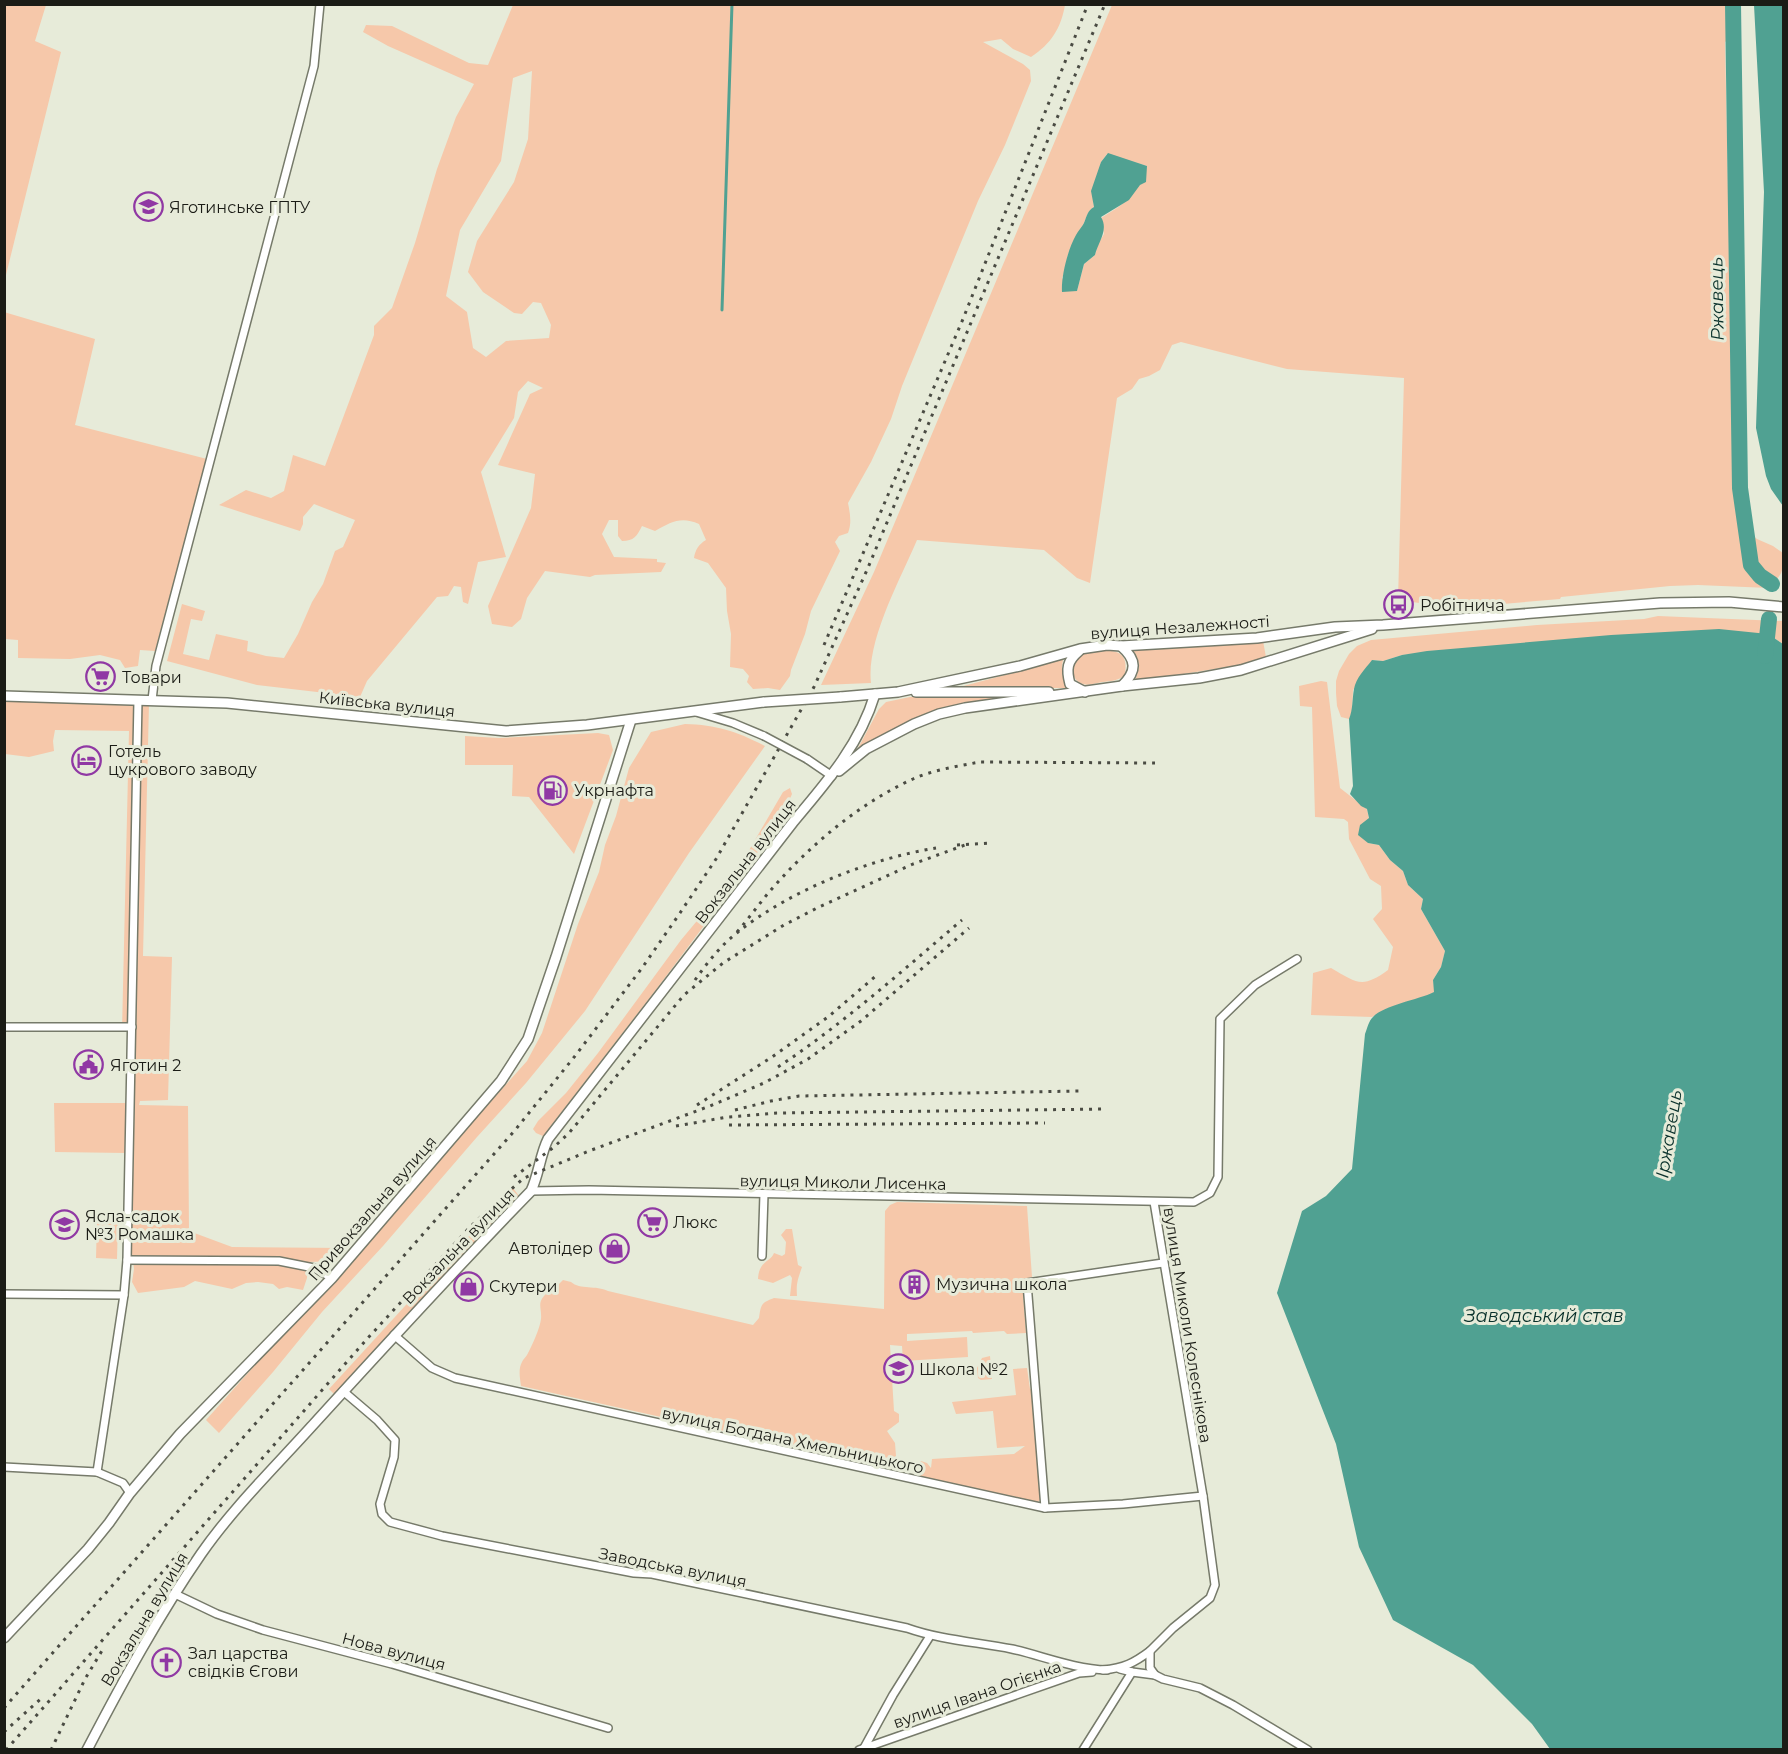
<svg xmlns="http://www.w3.org/2000/svg" width="1788" height="1754" viewBox="0 0 1788 1754" font-family="Montserrat,sans-serif">
  <style>
    .green { fill: #f6c8aa; fill-rule: evenodd }
    .water { fill: #50a192 }
    .lines { fill: none; stroke-linecap: round; stroke-linejoin: round }
    .stream { stroke: #50a192; stroke-width: 3 }
    .river { stroke: #50a192; stroke-width: 16 }
    .street-casing { stroke: #767a6a; stroke-width: 10 }
    .secondary-casing { stroke: #767a6a; stroke-width: 12 }
    .street { stroke: #fff; stroke-width: 7 }
    .secondary { stroke: #fff; stroke-width: 9 }
    .rail { stroke: #4a4b43; stroke-width: 3; stroke-dasharray: 3 6; stroke-linecap: butt }
    .street-bridge-casing { stroke: #767a6a; stroke-width: 10; stroke-linecap: butt }
    .secondary-bridge-casing { stroke: #767a6a; stroke-width: 12; stroke-linecap: butt }
    .street-bridge { stroke: #fff; stroke-width: 7 }
    .secondary-bridge { stroke: #fff; stroke-width: 9 }
    .labels { text-anchor: middle; stroke-width: 6; stroke-linejoin: round; paint-order: stroke }
    .poi-label { font-size: 16px; fill: #1b1c16; stroke: #e7ebd9; text-anchor: start }
    .street-label { font-size: 16px; fill: #1b1c16; stroke: #e7ebd9 }
    .water-label { font-size: 18px; font-style: italic; fill: #09312b; stroke: #e7ebd9 }
  </style>
  <rect width="100%" height="100%" fill="#e7ebd9"/>
  <g class="green">
    <polygon points="5,4 46,5 35,41 61,52 5,279"/>
    <path d="M513,5H1065C1061,28 1051,44 1031,57L1013,49L1001,39L983,42L1023,64L1030,70L1031,81L1005,145L978,201L902,386L891,419L871,462L848,503C850,513 852,523 848,533L839,536L835,542L840,551L811,611L805,634L791,670L790,676L780,690L768,688L753,689L747,682L749,676L743,669L730,667L731,634L727,611L726,588L708,563L694,558C695,550 699,544 706,540L699,524C681,516 671,522 655,531L642,526C637,536 634,541 622,541L618,536V520H609L602,534L614,557L657,559V562L666,563L661,572L595,575L590,577L545,571L527,598L521,619L512,627L492,624L488,606L531,508L535,474L498,465L530,394L543,388L528,381L518,392L514,418L481,472L506,557L478,562L468,604L463,602L461,587L454,586L448,596L437,597L367,681L360,697L257,685L167,661L182,604L205,611L202,621L191,619L183,654L209,660L216,634L248,641L247,651L266,656L284,658L298,634L312,602L323,584L335,551L343,547L355,520L314,504L303,517V524L300,531L219,505L246,490L271,498L284,491L293,455L325,466L374,335V326L392,308L415,243L437,169L456,117L474,84L388,46L363,32L366,25L392,26L469,63L488,65ZM532,71L528,139L514,182L477,241L468,272L483,292L514,313L522,314L533,302L541,303L551,325L549,338L506,341L486,357L473,348L467,312L446,296L460,230L501,161L513,78Z"/>
    <path d="M1112,5H1740V33L1725,42L1728,188L1737,459L1745,529L1757,539L1773,546L1783,553C1783,575 1783,572 1769,588L1698,585L1670,586L1561,597L1560,599L1456,608L1455,605L1441,606L1398,600L1404,378L1287,369L1181,342L1172,345L1160,370L1149,376L1139,379L1132,389L1117,398L1090,583L1077,578L1044,550L917,540C900,580 866,641 871,683L821,685L874,572ZM1107,154L1147,166C1136,195 1128,202 1101,218L1104,234L1098,244L1095,255L1084,264L1077,291L1062,278C1066,271 1066,263 1068,255C1072,243 1079,234 1084,223C1087,216 1087,212 1094,207L1093,200L1101,162Z"/>
    <polygon points="4,312 95,339 75,425 207,459 155,651 140,650 138,666 125,668 120,660 100,655 70,659 18,658 18,640 5,639"/>
    <polygon points="1658,616 1783,621 1783,644 1768,634 1402,655 1383,661 1373,660 1353,690 1352,712 1349,719 1341,717 1337,706 1336,693 1336,681 1339,671 1349,654 1357,646 1371,640 1537,625 1644,619"/>
    <path d="M1263,641L1266,657L1239,665L1134,682C1140,670 1141,662 1133,650Z"/>
    <path d="M1100,650C1120,651 1128,653 1125,675C1118,681 1111,681 1102,682C1097,683 1089,686 1083,684C1069,680 1070,660 1082,654C1087,651 1095,651 1100,650Z"/>
    <path d="M1064,657C1060,668 1062,679 1068,688H956L1027,669Z"/>
    <path d="M1321,681L1327,682L1340,788L1367,809L1369,819L1368,843L1379,845L1390,860L1403,871L1408,885L1423,899L1421,909L1445,951L1441,967L1433,980L1435,992L1420,999L1388,1008L1372,1017L1311,1015L1313,973L1331,968C1357,983 1362,989 1388,970L1393,947L1373,919L1382,909L1381,886L1370,879L1349,839L1348,822L1344,819L1315,817L1312,707L1300,706L1299,686Z"/>
    <polygon points="1037,696 914,721 857,750 879,709 886,702 910,697"/>
    <polygon points="4,701 149,704 143,956 172,957 168,1100 140,1101 139,1105 188,1106 189,1231 232,1247 346,1248 337,1261 308,1262 307,1278 303,1290 287,1287 279,1289 273,1284 258,1282 246,1283 232,1289 195,1281 184,1287 138,1293 132,1282 134,1269 132,1253 123,1253 126,1153 55,1152 54,1103 127,1103 128,1030 122,1030 129,731 55,730 53,741 54,751 29,757 5,754"/>
    <path d="M685,724C717,725 736,731 765,746L689,853L585,1011L526,1083L477,1137L383,1246L322,1312L273,1372L219,1433L206,1420L527,1061L542,1033L578,924L599,872L605,845L616,816L629,768L651,732Z"/>
    <polygon points="598,733 609,735 613,750 574,854 529,797 512,796 513,765 465,765 465,736 499,738"/>
    <polygon points="790,788 792,794 782,817 763,842 754,859 655,991 543,1136 536,1133 533,1129 538,1121 566,1093 598,1053 681,940 721,892 748,852 783,792"/>
    <polygon points="513,1188 519,1196 335,1395 329,1389"/>
    <path d="M897,1202L1027,1206L1032,1277L1022,1280L1026,1333L1007,1334L1004,1331L973,1333L972,1331L907,1334V1341L967,1337L968,1357L903,1361L902,1346L890,1345L894,1411L899,1414V1422L887,1431L895,1443L897,1469L521,1386C520,1378 518,1369 522,1362C523,1359 526,1357 527,1355C532,1346 540,1328 541,1319C542,1307 536,1303 547,1293L555,1292L559,1284L563,1280L571,1282C580,1290 596,1285 608,1291L753,1325L759,1318C761,1304 761,1303 774,1298L884,1309L885,1211L890,1205Z"/>
    <polygon points="97,1220 118,1220 117,1259 96,1258"/>
    <path d="M786,1229H792L798,1265L802,1267C798,1279 796,1283 797,1296H790L792,1278L790,1275L773,1283L758,1279C759,1260 770,1263 774,1253L782,1256L785,1254L786,1242L781,1235Z"/>
    <polygon points="990,1356 992,1379 981,1380 978,1378 977,1368 982,1358"/>
    <polygon points="1027,1368 1030,1389 1037,1391 1046,1496 1036,1503 912,1477 915,1468 921,1461 927,1463 931,1468 932,1459 1014,1454 1025,1446 997,1448 993,1411 956,1414 952,1402 1016,1395 1013,1369"/>
  </g>
  <g class="water">
    <polygon points="1754,5 1783,5 1783,506 1771,489 1766,476 1756,428 1764,192"/>
    <path d="M1108,153L1147,166L1146,182L1140,185L1129,200L1101,217C1109,230 1098,242 1095,255L1084,264L1077,291L1062,292C1061,276 1068,249 1076,235C1078,231 1082,227 1084,223C1087,216 1087,211 1094,207L1091,191L1101,162Z"/>
    <path d="M1719,629L1768,634L1783,644V1749H1550L1532,1724L1473,1665L1393,1620L1359,1547L1336,1444L1277,1293L1302,1211L1326,1196L1352,1169L1365,1034C1367,1029 1369,1020 1373,1017C1384,1005 1418,1000 1434,992L1433,980L1441,967L1445,951L1421,909L1423,899L1408,885L1403,871L1390,860L1379,845L1368,843L1358,835L1360,825L1369,818L1367,809L1361,806L1350,794L1353,786L1349,719C1353,709 1352,700 1354,689C1356,678 1365,669 1372,660L1383,661L1402,655L1427,651L1611,635Z"/>
  </g>
  <g class="lines">
    <polyline class="stream" points="722,310 732,4"/>
    <g class="river">
      <polyline points="1733,4 1740,488 1751,565 1760,576 1772,584"/>
      <polyline points="1765,656 1769,619"/>
    </g>
    <defs>
      <g id="street">
        <polyline points="152,700 156,666 314,66 320,4"/>
        <polyline points="696,712 733,723 764,736"/>
        <polyline points="807,759 832,776"/>
        <polyline points="4,1027 132,1027"/>
        <polyline points="531,1191 589,1190 1194,1202 1210,1193 1218,1177 1220,1019 1255,985 1297,959"/>
        <polyline points="1154,1202 1203,1496 1215,1585 1210,1598 1173,1628 1150,1651 1150,1668 1155,1675"/>
        <polyline points="762,1256 764,1194"/>
        <polyline points="127,1260 279,1261 314,1268 332,1278"/>
        <polyline points="4,1294 124,1295"/>
        <polyline points="394,1335 432,1368 455,1378 1045,1508 1123,1504 1203,1496"/>
        <path d="M343,1391L377,1420L395,1440L394,1457L380,1504L382,1514L390,1522L442,1536L634,1573L652,1574L907,1628C941,1640 977,1642 1012,1649C1043,1656 1074,1669 1107,1670"/>
        <polyline points="4,1467 97,1472 123,1483 130,1493"/>
        <polyline points="97,1472 124,1295 127,1260 138,700"/>
        <polyline points="1045,1508 1027,1283 1163,1263"/>
        <polyline points="175,1594 217,1614 263,1630 392,1664 608,1728"/>
        <polyline points="1120,1669 1132,1672 1155,1675 1163,1679 1200,1688 1233,1705 1308,1750"/>
        <path d="M1103,1670C1124,1668 1134,1663 1150,1651"/>
        <polyline points="864,1748 893,1695 930,1636"/>
        <polyline points="859,1750 1079,1673 1092,1672"/>
        <polyline points="1083,1750 1132,1672"/>
      </g>
      <g id="secondary">
        <path d="M1121,646C1137,660 1137,671 1122,686"/>
        <path d="M1079,651C1067,661 1066,669 1070,684L1085,692"/>
        <polyline points="916,692 1049,692"/>
        <polyline points="4,696 227,703 506,731 587,725 764,702"/>
        <polyline points="840,697 898,692 1020,666 1080,649 1107,645 1121,646 1257,638 1335,627 1383,625 1660,603 1729,602 1784,607"/>
        <polyline points="839,771 866,749 914,724 939,714 965,708 1122,686 1199,678 1241,670 1372,629"/>
        <polyline points="4,1638 88,1549 109,1523 130,1493 180,1434 332,1278 501,1081 528,1039 556,957 631,720"/>
        <path d="M87,1750C122,1683 158,1616 201,1554C233,1508 274,1468 311,1427C384,1347 456,1268 531,1191C539,1174 540,1155 548,1139L794,821C827,782 860,744 875,694"/>
      </g>
    </defs>
    <use href="#street" class="street-casing"/>
    <use href="#secondary" class="secondary-casing"/>
    <use href="#street" class="street"/>
    <use href="#secondary" class="secondary"/>
    <g class="rail">
      <polyline points="824,645 963,319 1088,4"/>
      <polyline points="957,845 992,843"/>
      <path d="M737,932C751,916 763,898 778,882C815,841 862,802 913,779C933,770 958,766 980,762L1155,763"/>
      <path d="M695,980C707,963 721,945 738,932C791,890 869,859 936,848"/>
      <path d="M778,1067C843,1024 902,971 962,920"/>
      <polyline points="697,1105 772,1057 828,1017 877,975"/>
      <polyline points="735,1110 771,1101 799,1096 1081,1091"/>
      <polyline points="729,1125 1045,1123"/>
      <polyline points="676,1126 728,1117 777,1113 1107,1109"/>
      <polyline points="514,1177 554,1147 569,1133 684,995 723,963 784,925 817,908 913,864 965,845"/>
      <polyline points="4,1708 516,1129 575,1056 642,968 680,913 716,859 814,687 867,570 1105,4"/>
      <polyline points="4,1732 44,1696"/>
      <polyline points="6,1750 367,1339 471,1226 507,1193 524,1178 589,1151 710,1106 764,1083 808,1059 861,1021 969,928"/>
      <polyline points="51,1750 85,1679 103,1649"/>
    </g>
    <defs>
      <polyline id="street-bridge" points="764,736 807,759"/>
      <polyline id="secondary-bridge" points="764,702 840,697"/>
    </defs>
    <use href="#street-bridge" class="street-bridge-casing"/>
    <use href="#secondary-bridge" class="secondary-bridge-casing"/>
    <use href="#street-bridge" class="street-bridge"/>
    <use href="#secondary-bridge" class="secondary-bridge"/>
  </g>
  <defs>
    <symbol id="university-ring" viewBox="-11 -11 22 22"><circle r="9.5" fill="#e7ebd9" stroke="#9038a4" stroke-width="1.5"/><path d="M0-5L7-2L0 1L-7-2ZM-4 1L0 2.5L4 1V4Q0 6-4 4Z" fill="#9038a4"/></symbol>
    <symbol id="bus-ring" viewBox="-11 -11 22 22"><circle r="9.5" fill="#e7ebd9" stroke="#9038a4" stroke-width="1.5"/><path d="M-5-6H5V4H4V6H2V4H-2V6H-4V4H-5ZM-3.5-4V0h7V-4ZM-3.5 1.2v1.5H-2V1.2ZM2 1.2v1.5H3.5V1.2Z" fill="#9038a4"/></symbol>
    <symbol id="supermarket-ring" viewBox="-11 -11 22 22"><circle r="9.5" fill="#e7ebd9" stroke="#9038a4" stroke-width="1.5"/><path d="M-6-5.5h2.5l.6 2H6L4.5 2H-2.5L-4.4-4H-6ZM-1.5 3.2a1.3 1.3 0 1 0 .1 0ZM3 3.2a1.3 1.3 0 1 0 .1 0Z" fill="#9038a4"/></symbol>
    <symbol id="hotel-ring" viewBox="-11 -11 22 22"><circle r="9.5" fill="#e7ebd9" stroke="#9038a4" stroke-width="1.5"/><path d="M-6-4.5h1.5V1H6V5H4.5V3h-9V5H-6ZM-4 0a1.8 1.8 0 1 1 3.6 0ZM.5 0V-2.5h3Q6-2.5 6 0Z" fill="#9038a4"/></symbol>
    <symbol id="fuel-ring" viewBox="-11 -11 22 22"><circle r="9.5" fill="#e7ebd9" stroke="#9038a4" stroke-width="1.5"/><path d="M-5.5-6h7V0h2V4h1.3V-2.5L3-4.5l.8-.8L6-3V5H2.5V1h-1V6h-7ZM-4.2-4.7v3.2H.2V-4.7Z" fill="#9038a4"/></symbol>
    <symbol id="civic-ring" viewBox="-11 -11 22 22"><circle r="9.5" fill="#e7ebd9" stroke="#9038a4" stroke-width="1.5"/><path d="M-.6-6.5H3V-4.5H.6V-3L4-1V1h2V6H-6V1h2V-1L-.6-3ZM-1.2 2.5V6h2.4V2.5Z" fill="#9038a4"/></symbol>
    <symbol id="school-ring" viewBox="-11 -11 22 22"><circle r="9.5" fill="#e7ebd9" stroke="#9038a4" stroke-width="1.5"/><path d="M0-5L7-2L0 1L-7-2ZM-4 1L0 2.5L4 1V4Q0 6-4 4Z" fill="#9038a4"/></symbol>
    <symbol id="shop-ring" viewBox="-11 -11 22 22"><circle r="9.5" fill="#e7ebd9" stroke="#9038a4" stroke-width="1.5"/><path d="M-5-2.5h2.3a2.7 3.5 0 0 1 5.4 0H5L5.5 6h-11ZM-1.5-2.5h3a1.5 2.3 0 0 0-3 0Z" fill="#9038a4"/></symbol>
    <symbol id="building-ring" viewBox="-11 -11 22 22"><circle r="9.5" fill="#e7ebd9" stroke="#9038a4" stroke-width="1.5"/><path d="M-4-6H4V6H1V3H-1V6H-4ZM-2.5-4.3h1.7v1.8h-1.7ZM.8-4.3h1.7v1.8H.8ZM-2.5-1h1.7V.8h-1.7ZM.8-1h1.7V.8H.8Z" fill="#9038a4"/></symbol>
    <symbol id="church-ring" viewBox="-11 -11 22 22"><circle r="9.5" fill="#e7ebd9" stroke="#9038a4" stroke-width="1.5"/><path d="M-1.2-6h2.4v3.5h3.3v2.4h-3.3V6h-2.4V-.1h-3.3v-2.4h3.3Z" fill="#9038a4"/></symbol>
  </defs>
  <g fill-rule="evenodd">
    <use href="#university-ring" x="132" y="190" width="33" height="33"/>
    <use href="#bus-ring" x="1382" y="588" width="33" height="33"/>
    <use href="#supermarket-ring" x="84" y="660" width="33" height="33"/>
    <use href="#hotel-ring" x="70" y="744" width="33" height="33"/>
    <use href="#fuel-ring" x="536" y="774" width="33" height="33"/>
    <use href="#civic-ring" x="72" y="1048" width="33" height="33"/>
    <use href="#supermarket-ring" x="636" y="1206" width="33" height="33"/>
    <use href="#school-ring" x="48" y="1208" width="33" height="33"/>
    <use href="#shop-ring" x="598" y="1232" width="33" height="33"/>
    <use href="#building-ring" x="898" y="1268" width="33" height="33"/>
    <use href="#shop-ring" x="452" y="1270" width="33" height="33"/>
    <use href="#school-ring" x="882" y="1352" width="33" height="33"/>
    <use href="#church-ring" x="150" y="1646" width="33" height="33"/>
  </g>
  <g class="labels">
    <g class="poi-label">
      <text x="169" y="213">Яготинське ГПТУ</text>
      <text x="1420" y="611">Робітнича</text>
      <text x="122" y="683">Товари</text>
      <text x="108" y="757">Готель<tspan x="108" dy="18">цукрового заводу</tspan></text>
      <text x="574" y="796">Укрнафта</text>
      <text x="110" y="1071">Яготин 2</text>
      <text x="85" y="1222">Ясла-садок<tspan x="85" dy="18">№3 Ромашка</tspan></text>
      <text x="673" y="1228">Люкс</text>
      <text x="593" y="1254" text-anchor="end">Автолідер</text>
      <text x="936" y="1290">Музична школа</text>
      <text x="489" y="1292">Скутери</text>
      <text x="919" y="1375">Школа №2</text>
      <text x="188" y="1659">Зал царства<tspan x="188" dy="18">свідків Єгови</tspan></text>
    </g>
    <g class="street-label">
      <text transform="translate(1180 627) rotate(-4)" y="6">вулиця Незалежності</text>
      <text transform="translate(387 704) rotate(6)" y="6">Київська вулиця</text>
      <text transform="translate(745 861) rotate(-52)" y="6">Вокзальна вулиця</text>
      <text transform="translate(843 1182) rotate(1)" y="6">вулиця Миколи Лисенка</text>
      <text transform="translate(372 1208) rotate(-49)" y="6">Привокзальна вулиця</text>
      <text transform="translate(458 1246) rotate(-46)" y="6">Вокзальна вулиця</text>
      <text transform="translate(1188 1325) rotate(81)" y="6">вулиця Миколи Колеснікова</text>
      <text transform="translate(793 1440) rotate(12)" y="6">вулиця Богдана Хмельницького</text>
      <text transform="translate(673 1567) rotate(11)" y="6">Заводська вулиця</text>
      <text transform="translate(144 1619) rotate(-59)" y="6">Вокзальна вулиця</text>
      <text transform="translate(394 1651) rotate(15)" y="6">Нова вулиця</text>
      <text transform="translate(977 1694) rotate(-19)" y="6">вулиця Івана Огієнка</text>
    </g>
    <g class="water-label">
      <text transform="translate(1717 299) rotate(-91)" y="6">Ржавець</text>
      <text transform="translate(1669 1134) rotate(-81)" y="6">Іржавець</text>
      <text x="1544" y="1322">Заводський став</text>
    </g>
  </g>
  <rect width="1788" height="1754" fill="none" stroke="#1b1c16" stroke-width="12"/>
</svg>
